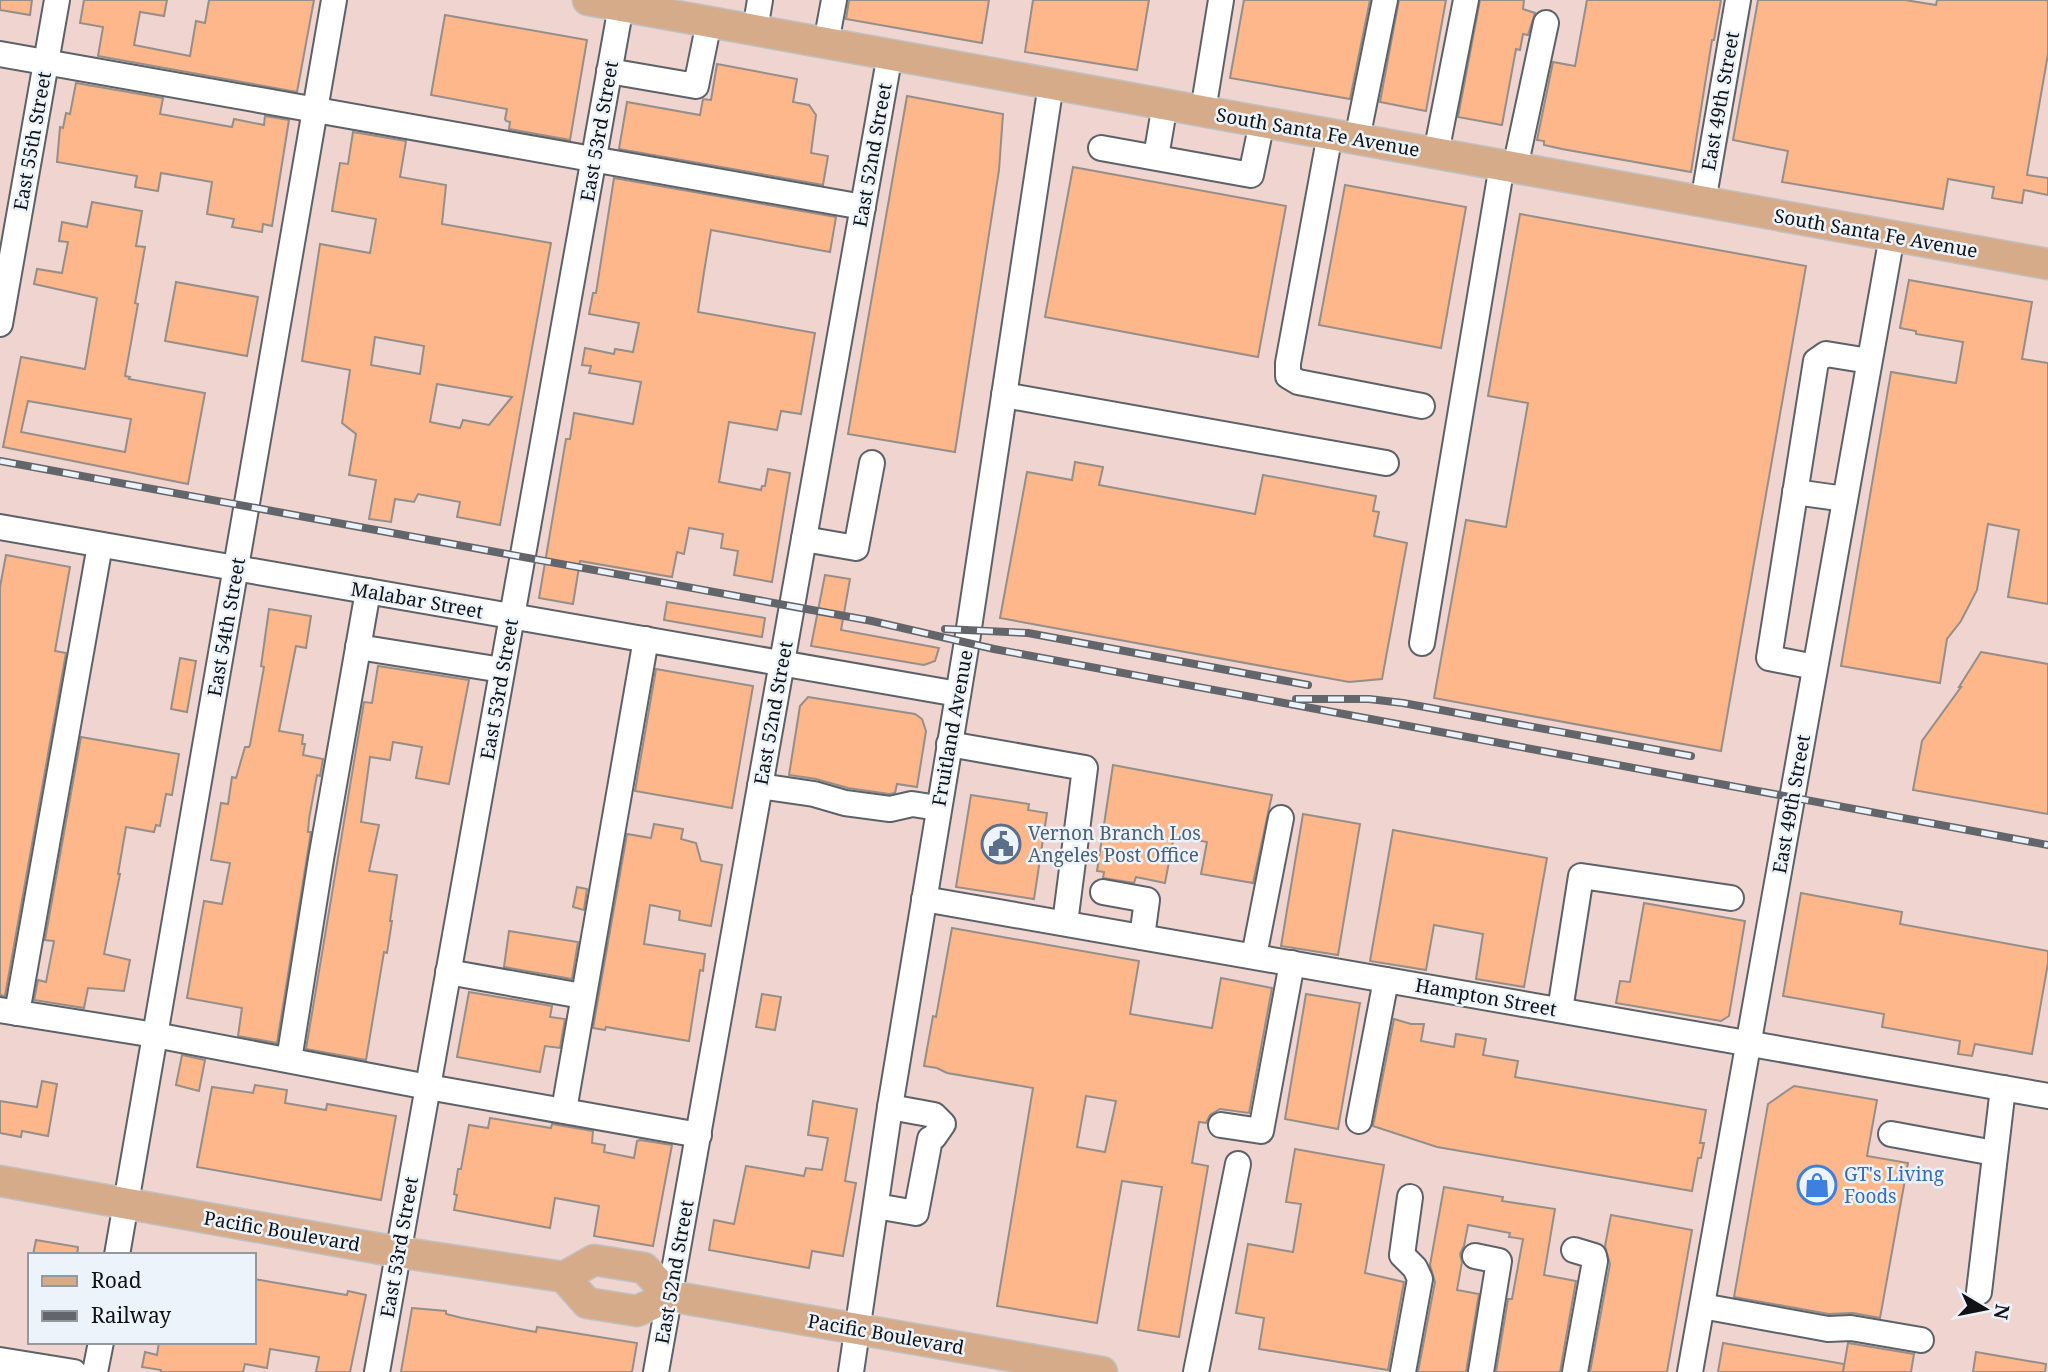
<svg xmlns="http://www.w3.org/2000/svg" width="2048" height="1372" viewBox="0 0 2048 1372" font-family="'Noto Serif',serif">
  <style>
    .industrial { fill: #efd4d0; fill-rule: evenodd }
    .building { fill: #fdb78a; stroke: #968e89; stroke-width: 2; fill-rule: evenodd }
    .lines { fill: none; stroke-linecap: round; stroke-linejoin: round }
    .minor-casing { stroke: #5d6268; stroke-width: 28 }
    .major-casing { stroke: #c1c1c2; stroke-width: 33 }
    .minor { stroke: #fff; stroke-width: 24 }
    .major { stroke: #d5ab89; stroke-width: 30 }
    .rail-casing { stroke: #62666a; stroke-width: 8 }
    .rail { stroke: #edf3fa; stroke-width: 5; stroke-dasharray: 16; stroke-linecap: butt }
    .labels { text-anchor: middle; stroke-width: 5; stroke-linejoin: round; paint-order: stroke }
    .street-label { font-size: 19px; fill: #101214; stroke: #edf3fa }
    .service-label { font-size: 19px; fill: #4e5e75; stroke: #edf3fa; text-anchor: start }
    .shop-label { font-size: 19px; fill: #366cbe; stroke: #edf3fa; text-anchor: start }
  </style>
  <rect width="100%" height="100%" fill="#e0e6ed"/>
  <path class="industrial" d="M0,0H2048V1372H0ZM30,1255H254V1342H30Z"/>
  <g class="building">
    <polygon points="0,0 32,0 30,15 0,10"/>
    <polygon points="84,0 167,0 164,16 140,12 134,45 190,56 196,21 205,23 209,0 314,0 297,92 98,56 103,27 80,23"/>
    <polygon points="849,0 989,0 982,43 846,19"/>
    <polygon points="1033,0 1149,0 1137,70 1025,52"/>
    <polygon points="1244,0 1370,0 1350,99 1230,78"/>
    <polygon points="1399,0 1446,0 1426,111 1380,102"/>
    <polygon points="1480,0 1524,0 1523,9 1535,13 1528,35 1523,34 1520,50 1516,49 1502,125 1458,117"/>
    <polygon points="1587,0 1721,0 1714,40 1712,40 1691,172 1562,149 1544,145 1544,141 1537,140 1553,62 1575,66"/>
    <polygon points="1758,0 1905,0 1936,5 1937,0 2048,0 2048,54 2027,175 2048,178 2048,195 2024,190 2022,203 1992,198 1994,187 1948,179 1943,209 1782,182 1788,151 1733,140"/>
    <polygon points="445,15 587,40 570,140 509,129 510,122 506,121 505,119 507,109 431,95"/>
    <polygon points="717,64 797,79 793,102 809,105 816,115 811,153 828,156 823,185 619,149 627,102 700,115 703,99 711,100"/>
    <polygon points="76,83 163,98 160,114 232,127 234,119 264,125 265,116 289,120 272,226 263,224 262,232 232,227 234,219 207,214 212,182 161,173 158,191 135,187 137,176 57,162 60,127 63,128 66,113 70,114"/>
    <polygon points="907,96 1003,114 999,170 955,452 848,434"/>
    <path d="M353,132L406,141L400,177L446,185L442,224L551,243L500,525L457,517L460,502L418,494L414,502L395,499L391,522L369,519L376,480L349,475L356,434L342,423L350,370L302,361L320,244L370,253L376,219L332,211L340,163L348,164ZM375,337L424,346L420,374L371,365ZM437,384L512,397L489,425L463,420L460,428L430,422Z"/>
    <polygon points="1073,167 1286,206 1258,357 1045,317"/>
    <polygon points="614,178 836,217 830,252 711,230 704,272 698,312 815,333 801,414 781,411 777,430 729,422 719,482 761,490 762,486 765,486 768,469 790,473 772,582 734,575 738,551 721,548 723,534 689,528 684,554 677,552 672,577 580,561 573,604 539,598 566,439 570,439 574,413 633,424 641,382 589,373 591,366 582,365 585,348 614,354 615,349 633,352 639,323 589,314 593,293 596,293"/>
    <polygon points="1345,185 1466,207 1441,348 1319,325"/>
    <path d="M92,202L142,211L136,246L145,247L135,303L138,304L125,376L130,377L129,379L205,393L188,484L3,447L21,357L85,369L97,298L34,284L37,269L62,273L68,242L59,241L62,222L87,227ZM28,401L131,419L125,452L21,432Z"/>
    <polygon points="1520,214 1806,266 1721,751 1434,698 1466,520 1506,527 1528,403 1488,396"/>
    <polygon points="1909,280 2032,302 2022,359 2048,363 2048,604 2008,597 2019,530 1988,524 1977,590 1961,621 1947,639 1940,683 1841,666 1891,372 1956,383 1963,342 1916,334 1916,331 1900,328"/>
    <polygon points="176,282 258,297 247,356 165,341"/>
    <polygon points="1075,462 1103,467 1099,485 1255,514 1263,475 1376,496 1373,511 1379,512 1374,536 1407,543 1382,679 1349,682 1000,618 1027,472 1072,480"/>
    <polygon points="6,555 70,567 55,651 66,653 5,996 0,995 0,587"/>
    <polygon points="825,575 850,579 841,630 939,648 935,661 924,665 811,646"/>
    <polygon points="667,602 765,618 762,637 664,620"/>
    <polygon points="269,609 311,616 306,648 296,646 279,731 303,735 302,744 305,744 303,755 323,759 320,776 317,775 309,819 308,832 311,832 277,1043 238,1036 242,1008 187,998 204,901 222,904 230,863 211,860 214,844 221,803 228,804 232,777 236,778 245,747 249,747 250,745 264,667 261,666"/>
    <polygon points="1981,652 2048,664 2048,814 1913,790 1922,741 1961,687 1959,687"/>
    <polygon points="180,658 196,661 187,712 171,709"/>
    <polygon points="378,666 469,680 449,784 416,778 422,747 393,742 390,760 370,757 361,822 379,825 369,871 397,875 390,921 392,921 387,953 384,952 366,1060 306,1049 364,702 372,703"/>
    <polygon points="656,669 753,686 732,808 635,791"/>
    <polygon points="808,697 915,714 922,719 926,731 917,787 897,784 895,793 889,794 848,788 816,779 789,775 800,706"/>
    <polygon points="81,737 179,754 172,795 166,794 160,826 156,825 154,832 126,827 118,874 120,874 104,954 130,960 124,991 88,988 84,1008 34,1000 38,980 46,982 54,941 45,940"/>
    <polygon points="1113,765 1272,795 1253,883 1201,874 1207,842 1174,836 1165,883 1136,877 1134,883 1103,878 1104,872 1097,871"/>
    <polygon points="971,795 1029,804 1028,810 1047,813 1034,899 956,887"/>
    <polygon points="1303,814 1360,824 1338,955 1281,946"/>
    <polygon points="654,824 683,829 681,839 696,843 701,861 722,865 711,926 679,920 680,911 650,905 644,944 705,954 703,971 700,970 689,1041 606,1027 605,1030 593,1028 627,834 651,838"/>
    <polygon points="1393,830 1547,858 1524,987 1476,979 1483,934 1434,925 1426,970 1370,961"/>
    <polygon points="577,887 587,889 584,910 573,907"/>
    <polygon points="1801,893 1902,912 1900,924 2048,951 2048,963 2032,1054 1975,1044 1972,1056 1958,1054 1960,1041 1882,1027 1884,1014 1783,996"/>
    <polygon points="1644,903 1745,921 1729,1016 1721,1021 1616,1003 1620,981 1630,982"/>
    <path d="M952,928L1139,961L1130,1014L1212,1028L1221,978L1272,988L1249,1113L1220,1109L1210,1115L1206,1123L1199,1122L1192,1163L1208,1166L1179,1337L1138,1330L1162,1187L1122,1181L1097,1323L997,1306L1033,1088L947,1073L937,1068L924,1066L933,1016L936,1017ZM1086,1096L1116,1101L1105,1152L1077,1147Z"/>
    <polygon points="509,931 578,942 572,979 504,967"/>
    <polygon points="469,992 552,1006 550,1017 565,1019 560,1048 545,1046 540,1072 457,1057"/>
    <polygon points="762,994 781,997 775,1030 756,1027"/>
    <polygon points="1306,994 1360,1003 1338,1129 1285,1119"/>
    <polygon points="1394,1019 1411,1024 1424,1024 1421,1041 1454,1047 1456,1034 1486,1039 1483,1055 1518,1061 1515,1077 1706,1110 1700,1143 1704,1143 1701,1158 1698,1158 1692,1191 1437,1147 1373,1126"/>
    <polygon points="182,1055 205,1060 199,1091 176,1085"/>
    <polygon points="42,1081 57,1084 48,1136 22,1131 21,1137 0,1133 0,1101 37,1107"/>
    <polygon points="255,1085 287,1090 285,1103 326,1110 327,1104 396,1116 381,1200 197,1167 212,1087 253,1093"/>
    <polygon points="1794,1086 1877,1100 1867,1156 1908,1163 1880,1318 1853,1313 1829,1314 1734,1297 1768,1104"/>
    <polygon points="813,1101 857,1109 845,1181 856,1183 843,1256 812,1251 809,1268 709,1250 714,1220 734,1224 746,1166 804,1176 806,1168 822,1170 828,1138 808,1135"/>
    <polygon points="490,1118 551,1128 552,1124 593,1131 592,1143 605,1145 604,1152 634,1158 637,1141 640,1140 672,1145 653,1246 594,1236 599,1206 555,1198 550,1228 454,1210 457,1195 454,1194 458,1169 461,1169 469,1125 488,1128"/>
    <polygon points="1295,1149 1384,1165 1365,1273 1404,1282 1388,1370 1259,1349 1264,1318 1236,1313 1248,1244 1293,1252 1301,1204 1286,1202"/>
    <polygon points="1444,1187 1503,1197 1502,1201 1555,1209 1544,1275 1576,1281 1560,1372 1496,1372 1508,1299 1512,1299 1523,1239 1509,1237 1510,1233 1468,1225 1464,1246 1460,1254 1462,1262 1457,1290 1479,1294 1466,1372 1418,1372 1435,1282 1430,1265"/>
    <polygon points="1611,1215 1692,1230 1667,1372 1590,1372 1610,1264 1605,1246"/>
    <polygon points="36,1240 78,1247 77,1255 33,1255"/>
    <polygon points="254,1279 347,1295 348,1291 366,1295 350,1372 316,1372 319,1357 270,1349 267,1368 245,1364 243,1372 161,1372 161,1370 142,1367 145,1352 157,1355 159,1342 254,1342"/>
    <polygon points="412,1308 446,1311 446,1314 462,1318 536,1332 537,1327 637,1343 632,1372 401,1372"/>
    <polygon points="1723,1343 1844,1364 1843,1372 1848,1343 1914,1354 1911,1372 1718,1372"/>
    <polygon points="1976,1352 2046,1364 2045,1372 1973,1372"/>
  </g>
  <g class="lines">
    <defs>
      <g id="minor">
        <polyline points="755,30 760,0"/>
        <polyline points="826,43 834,0"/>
        <polyline points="0,54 863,207"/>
        <polyline points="609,71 696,86 709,22"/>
        <polyline points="1203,111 1221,0"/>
        <polyline points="1330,134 1288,363 1288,376 1298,382 1422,406"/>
        <polyline points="1357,139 1385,0"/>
        <polyline points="1101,148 1251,175 1262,122"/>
        <polyline points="1436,153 1466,0"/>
        <polyline points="1156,157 1165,104"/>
        <polyline points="1515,168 1546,23"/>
        <polyline points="1703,202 1738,0"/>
        <polyline points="0,324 57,0"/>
        <polyline points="1004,395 1386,463"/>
        <polyline points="1795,492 1845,499"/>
        <polyline points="0,527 958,694"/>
        <polyline points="804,539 856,548 872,463"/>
        <polyline points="1422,643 1502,165"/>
        <polyline points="358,647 502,670"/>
        <polyline points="1815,667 1769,658 1816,361 1826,354 1869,361"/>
        <polyline points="949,744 1085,768 1065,923"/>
        <polyline points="760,786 814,794 845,803 890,809 912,804 938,808"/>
        <polyline points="1103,892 1147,900 1142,937"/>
        <polyline points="924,899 2048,1096"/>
        <polyline points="1254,956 1281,818"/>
        <polyline points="448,972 571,994"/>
        <polyline points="0,1010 155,1035 428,1087 699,1135"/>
        <polyline points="1560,1010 1581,876 1731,898"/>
        <polyline points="17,1013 100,545"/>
        <polyline points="289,1060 321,859 368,591"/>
        <polyline points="564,1110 646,639"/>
        <polyline points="1359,1121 1386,980"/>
        <polyline points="1221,1125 1261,1131 1292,963"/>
        <polyline points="1891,1134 1994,1153"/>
        <polyline points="876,1206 916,1213 930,1139 934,1137 943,1124 934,1115 890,1107"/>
        <polyline points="1574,1250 1594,1256 1595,1261 1575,1372"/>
        <polyline points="117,1255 334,0"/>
        <polyline points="1475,1256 1499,1261 1481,1372"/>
        <polyline points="1979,1292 2003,1088"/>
        <polyline points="1702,1306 1828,1329 1851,1328 1921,1340"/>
        <polyline points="0,1360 74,1372"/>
        <polyline points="95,1372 101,1342"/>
        <polyline points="377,1372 621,6"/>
        <polyline points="656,1372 890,54"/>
        <polyline points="851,1372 890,1107 967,641 1051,84"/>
        <polyline points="1196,1372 1238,1164"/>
        <polyline points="1403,1372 1420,1279 1415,1268 1402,1255 1410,1197"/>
        <polyline points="1690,1372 1892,236"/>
      </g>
      <g id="major">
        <polyline points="588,0 2048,264"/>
        <polyline points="0,1181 398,1252 564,1277 587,1303 637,1311 670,1296 1102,1372"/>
        <polyline points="564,1277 594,1260 644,1268 670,1296"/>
      </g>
    </defs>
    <use href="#minor" class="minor-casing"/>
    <use href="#major" class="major-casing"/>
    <use href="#minor" class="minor"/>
    <use href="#major" class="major"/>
    <defs>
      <g id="rail">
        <polyline points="0,461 872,621 994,649 2048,845"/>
        <polyline points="945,629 1028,633 1308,685"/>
        <polyline points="1296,699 1369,699 1403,703 1691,756"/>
      </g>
    </defs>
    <use href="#rail" class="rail-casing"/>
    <use href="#rail" class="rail"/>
  </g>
  <defs>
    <symbol id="civic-ring" viewBox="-11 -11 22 22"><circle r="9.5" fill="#edf3fa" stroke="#5c6f8a" stroke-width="1.5"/><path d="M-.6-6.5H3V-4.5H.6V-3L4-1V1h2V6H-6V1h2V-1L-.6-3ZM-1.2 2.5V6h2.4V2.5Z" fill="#5c6f8a"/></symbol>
    <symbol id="shop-ring" viewBox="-11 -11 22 22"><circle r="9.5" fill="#edf3fa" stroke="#3f7fe0" stroke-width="1.5"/><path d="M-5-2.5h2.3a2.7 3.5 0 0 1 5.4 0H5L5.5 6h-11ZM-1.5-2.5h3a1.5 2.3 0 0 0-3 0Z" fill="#3f7fe0"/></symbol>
  </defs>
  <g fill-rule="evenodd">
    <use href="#civic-ring" x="979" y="822" width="44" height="44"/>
    <use href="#shop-ring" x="1795" y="1163" width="44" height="44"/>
  </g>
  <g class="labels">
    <g class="street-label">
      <text transform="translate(1720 101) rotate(-80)" y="7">East 49th Street</text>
      <text transform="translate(599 131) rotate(-80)" y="7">East 53rd Street</text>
      <text transform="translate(1318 132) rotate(10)" y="7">South Santa Fe Avenue</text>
      <text transform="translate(32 141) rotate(-80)" y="7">East 55th Street</text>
      <text transform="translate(872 155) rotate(-80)" y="7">East 52nd Street</text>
      <text transform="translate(1876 233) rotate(10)" y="7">South Santa Fe Avenue</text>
      <text transform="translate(417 600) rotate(10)" y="7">Malabar Street</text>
      <text transform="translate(226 627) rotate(-80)" y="7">East 54th Street</text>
      <text transform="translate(499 689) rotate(-80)" y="7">East 53rd Street</text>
      <text transform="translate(773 713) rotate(-80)" y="7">East 52nd Street</text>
      <text transform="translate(952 728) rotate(-80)" y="7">Fruitland Avenue</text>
      <text transform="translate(1791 804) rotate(-80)" y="7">East 49th Street</text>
      <text transform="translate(1486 997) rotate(10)" y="7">Hampton Street</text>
      <text transform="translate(282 1231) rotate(10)" y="7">Pacific Boulevard</text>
      <text transform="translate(399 1247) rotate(-80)" y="7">East 53rd Street</text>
      <text transform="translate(674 1272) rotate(-80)" y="7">East 52nd Street</text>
      <text transform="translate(886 1334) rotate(10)" y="7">Pacific Boulevard</text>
    </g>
    <g class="service-label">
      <text x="1028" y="840">Vernon Branch Los<tspan x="1028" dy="22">Angeles Post Office</tspan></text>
    </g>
    <g class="shop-label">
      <text x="1844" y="1181">GT's Living<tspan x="1844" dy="22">Foods</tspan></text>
    </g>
  </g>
  <rect x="28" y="1253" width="228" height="91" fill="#edf3fa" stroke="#95999e" stroke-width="2"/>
  <rect x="42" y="1276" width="35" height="10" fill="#d5ab89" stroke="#95999e" stroke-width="2"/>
  <text x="91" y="1288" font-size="21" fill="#101214">Road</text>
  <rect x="42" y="1311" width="35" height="10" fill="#62666a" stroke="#95999e" stroke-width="2"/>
  <text x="91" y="1323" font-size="21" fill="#101214">Railway</text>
  <g transform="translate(1985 1309) rotate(100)" stroke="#edf3fa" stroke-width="5" paint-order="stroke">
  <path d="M0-5L12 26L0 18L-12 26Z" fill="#101214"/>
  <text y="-10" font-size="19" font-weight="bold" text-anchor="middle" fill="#101214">N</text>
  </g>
</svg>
